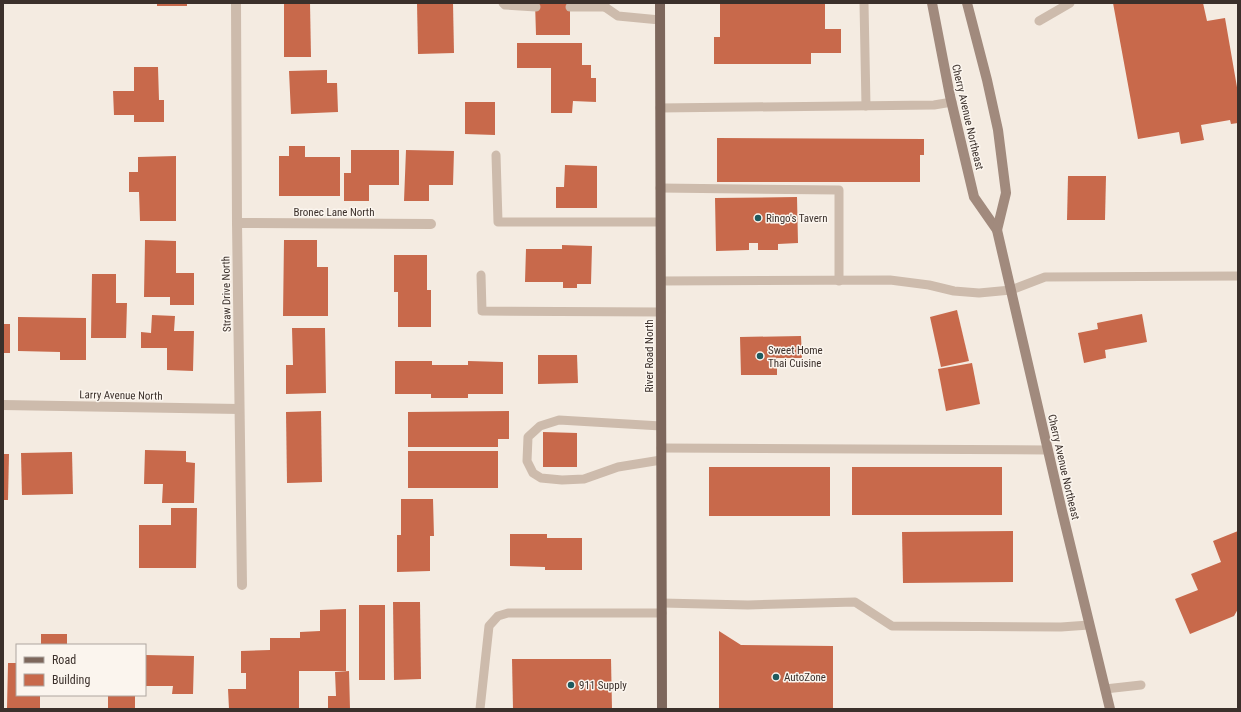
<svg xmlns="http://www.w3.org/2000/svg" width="1241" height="712" viewBox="0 0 1241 712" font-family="'Roboto Condensed',sans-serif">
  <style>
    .building { fill: #c8694b }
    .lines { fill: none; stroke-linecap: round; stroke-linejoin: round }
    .service { stroke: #cdbbac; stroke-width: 9 }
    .minor { stroke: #cdbbac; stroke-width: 10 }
    .secondary { stroke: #a18a7d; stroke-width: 10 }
    .primary { stroke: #7d675c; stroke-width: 10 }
    .poi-dot { fill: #1f5a5e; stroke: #fbf5ee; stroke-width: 1.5 }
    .labels { text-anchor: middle; stroke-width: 3; stroke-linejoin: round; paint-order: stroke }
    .street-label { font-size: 11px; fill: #3b302b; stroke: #fbf5ee }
    .poi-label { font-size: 11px; fill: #3b302b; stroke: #fbf5ee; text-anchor: start }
  </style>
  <rect width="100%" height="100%" fill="#f4ebe1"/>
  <g class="building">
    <rect x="157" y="3" width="30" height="3"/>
    <polygon points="284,3 310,3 311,57 284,57"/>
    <polygon points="417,3 453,3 454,53 418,54"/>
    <polygon points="535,3 570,3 570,35 536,35"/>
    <polygon points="720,3 825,3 825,29 841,29 841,53 811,53 811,64 714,64 714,37 720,37"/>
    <polygon points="1113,3 1203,3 1207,21 1225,18 1238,93 1238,123 1231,124 1230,120 1201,125 1204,140 1181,144 1179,132 1138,139"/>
    <polygon points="517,43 582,43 582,65 591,65 591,78 596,78 596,102 573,101 572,113 551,113 551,68 517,68"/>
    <polygon points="134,67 158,67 159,100 164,100 164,122 134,122 134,115 114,115 113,91 134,91"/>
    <polygon points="327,70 327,83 337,83 338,112 291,114 289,71"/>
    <polygon points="465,102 495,102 495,135 465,134"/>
    <polygon points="717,138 924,139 924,155 920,155 920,182 717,182"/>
    <polygon points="289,146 305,146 305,157 340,157 340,196 279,196 279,156 289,156"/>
    <polygon points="351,150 399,150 399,185 369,185 369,201 344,201 344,173 351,173"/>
    <polygon points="406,150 454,151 453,185 429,185 429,201 404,201"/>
    <polygon points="176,156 176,221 140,221 139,192 129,192 129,172 138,172 138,157"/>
    <polygon points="565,165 597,166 597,208 556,208 556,187 564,187"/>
    <polygon points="1068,176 1106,176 1105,220 1067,220"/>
    <polygon points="797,197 798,243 778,244 778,250 758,250 758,243 749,243 749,250 716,251 715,198"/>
    <polygon points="145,240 176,241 176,273 194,273 194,305 170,305 170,297 144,297"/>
    <polygon points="284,240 317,240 317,267 328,267 328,316 283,316"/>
    <polygon points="562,245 592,246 591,284 577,284 577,288 563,288 563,282 525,282 526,249 562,249"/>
    <polygon points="394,255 427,255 427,290 431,290 431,327 398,327 398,292 394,292"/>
    <polygon points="92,274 116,274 116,303 127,303 126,338 91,338"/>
    <polygon points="957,310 969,361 941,367 930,317"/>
    <polygon points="1142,314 1147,342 1105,350 1106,358 1084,363 1078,333 1098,329 1097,323"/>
    <polygon points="152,315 175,316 174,331 194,331 193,371 167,370 167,348 141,348 141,332 151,333"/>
    <polygon points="18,317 86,318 86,360 60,360 60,352 18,351"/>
    <rect x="3" y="324" width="7" height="29"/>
    <polygon points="292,328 325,328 326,393 286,394 286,365 293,365"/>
    <polygon points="801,336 802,358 777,358 777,375 741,375 740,337"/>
    <polygon points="538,355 577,355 578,383 538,384"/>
    <polygon points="395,361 432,361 432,365 468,365 468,361 503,362 503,394 468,394 468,398 431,398 431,394 395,394"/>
    <polygon points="972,363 980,404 946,411 938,369"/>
    <polygon points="321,411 322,482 287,483 286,412"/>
    <polygon points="509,411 509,439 498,439 498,447 408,447 408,412"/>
    <polygon points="543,432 577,433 577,467 543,467"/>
    <polygon points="145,450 186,451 186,462 195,463 194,503 162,503 163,484 144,484"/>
    <rect x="408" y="451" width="90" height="37"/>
    <polygon points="72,452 73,494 22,495 21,453"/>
    <polygon points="3,454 9,454 8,500 3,500"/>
    <rect x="709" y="467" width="121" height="49"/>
    <rect x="852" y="467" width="150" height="48"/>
    <polygon points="401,499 433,499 434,536 430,536 430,571 397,572 397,535 401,535"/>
    <polygon points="171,508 197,508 196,568 139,568 139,525 171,525"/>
    <polygon points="1013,531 1013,582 903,583 902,532"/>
    <polygon points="1238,531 1238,609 1234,616 1190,634 1175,599 1198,590 1191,574 1221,562 1213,541"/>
    <polygon points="510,534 547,534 547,538 582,538 582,570 545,570 545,567 510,566"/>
    <polygon points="393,602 420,602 421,679 394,680"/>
    <rect x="359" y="605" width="26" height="75"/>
    <polygon points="346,609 346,671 299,671 299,709 229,709 228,689 246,689 246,673 241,673 241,651 270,650 270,638 300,638 300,632 320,631 320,610"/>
    <polygon points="719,631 741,645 833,646 833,709 719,709"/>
    <rect x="41" y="634" width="26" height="11"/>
    <polygon points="145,655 194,656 193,694 172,694 173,686 145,686"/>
    <polygon points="512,659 611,659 612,709 513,709"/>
    <polygon points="8,663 17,663 17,695 40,695 40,708 7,708"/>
    <polygon points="349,671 350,709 328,709 328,696 336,696 335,672"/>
    <rect x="108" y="695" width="27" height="14"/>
  </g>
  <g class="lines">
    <g class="service">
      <polyline points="503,3 505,5 536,7"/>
      <polyline points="605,3 605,7 618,16 660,20"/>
      <polyline points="864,3 866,106"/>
      <polyline points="570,7 605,7"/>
      <polyline points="1039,21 1070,3"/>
      <polyline points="660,108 934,105 952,102"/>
      <polyline points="496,155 498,222 660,222"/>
      <polyline points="660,188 839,190 839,281"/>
      <polyline points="481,275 482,311 661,312"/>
      <polyline points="661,281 890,280 929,285 954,291 979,293 1011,290 1045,277 1238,276"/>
      <polyline points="661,426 559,420 540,426 528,437 527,461 533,473 541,478 562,480 584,479 618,467 661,460"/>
      <polyline points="661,448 1048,450"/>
      <polyline points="662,603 748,605 855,602 892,626 1061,627 1089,625"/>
      <polyline points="1105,689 1141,685"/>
      <polyline points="480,709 489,626 498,616 508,613 662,613"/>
    </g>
    <g class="minor">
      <polyline points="236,3 237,223 242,585"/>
      <polyline points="237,223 431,224"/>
      <polyline points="3,405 239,409"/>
    </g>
    <g class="secondary">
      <polyline points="932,3 950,96 974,197 997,230 1062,511 1110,709"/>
      <polyline points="967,3 987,80 998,130 1006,193 997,230"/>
    </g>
    <polyline class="primary" points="660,3 662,709"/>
  </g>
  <g class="poi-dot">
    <circle cx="758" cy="218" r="4"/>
    <circle cx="760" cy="356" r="4"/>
    <circle cx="776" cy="677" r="4"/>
    <circle cx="571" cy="685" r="4"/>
  </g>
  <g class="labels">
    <g class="street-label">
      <text transform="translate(968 117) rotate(77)" y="4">Cherry Avenue Northeast</text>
      <text x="334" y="216">Bronec Lane North</text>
      <text transform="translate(226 294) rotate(-91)" y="4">Straw Drive North</text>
      <text transform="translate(649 356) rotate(-90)" y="4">River Road North</text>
      <text transform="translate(121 395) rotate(1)" y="4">Larry Avenue North</text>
      <text transform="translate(1064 467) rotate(77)" y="4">Cherry Avenue Northeast</text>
    </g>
    <g class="poi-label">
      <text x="766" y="222">Ringo's Tavern</text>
      <text x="768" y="354">Sweet Home<tspan x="768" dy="13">Thai Cuisine</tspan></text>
      <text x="784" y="681">AutoZone</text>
      <text x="579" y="689">911 Supply</text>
    </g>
  </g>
  <rect width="1241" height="712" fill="none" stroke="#3b302b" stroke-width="8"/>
  <rect x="16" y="644" width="130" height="52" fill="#fbf5ee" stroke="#aea6a0"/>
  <rect x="24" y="657" width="20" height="6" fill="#7d675c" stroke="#aea6a0"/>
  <text x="52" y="664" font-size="12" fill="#3b302b">Road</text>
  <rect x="24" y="674" width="20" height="12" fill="#c8694b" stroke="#aea6a0"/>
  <text x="52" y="684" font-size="12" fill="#3b302b">Building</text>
</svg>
